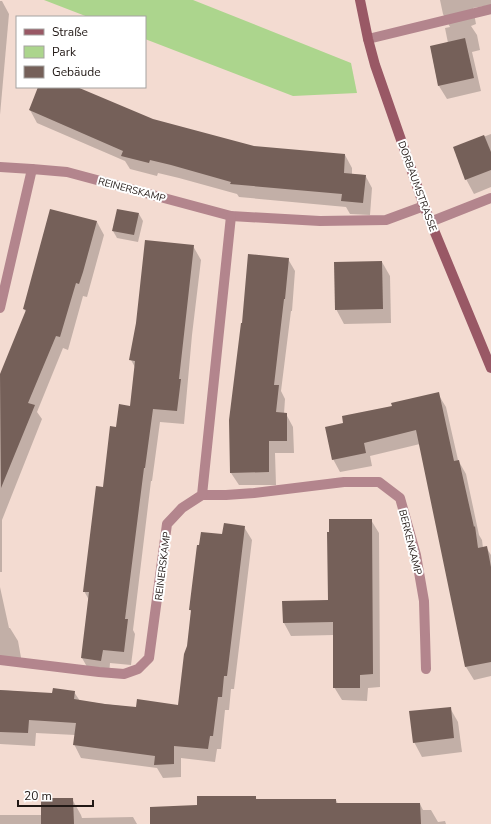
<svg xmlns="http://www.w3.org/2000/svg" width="491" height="824" viewBox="0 0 491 824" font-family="'Nunito Sans',sans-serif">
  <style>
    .green { fill: #acd58d }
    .shadow { fill: #0003 }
    .building { fill: #756059 }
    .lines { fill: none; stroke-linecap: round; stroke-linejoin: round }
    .lane { stroke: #b3858d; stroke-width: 10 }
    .street { stroke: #b3858d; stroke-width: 10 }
    .secondary { stroke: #995865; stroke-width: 10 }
    .labels { text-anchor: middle; stroke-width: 4; stroke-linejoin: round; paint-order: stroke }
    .street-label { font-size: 10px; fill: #211815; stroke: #fff }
  </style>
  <rect width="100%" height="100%" fill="#f3dbd1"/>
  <polygon class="green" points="44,0 193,0 351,63 357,93 293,96 145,39 145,17 88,17"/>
  <g class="shadow">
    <polygon points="440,0 491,0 491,5 473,8 476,24 471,26 477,35 480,50 472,52 481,91 447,99 439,86 448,43 445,28 450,27 443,14"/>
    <polygon points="0,1 2,1 9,14 0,115"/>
    <polygon points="39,87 75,87 153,120 254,147 345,155 352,168 352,174 365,175 372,188 370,215 350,214 346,207 239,197 237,194 179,178 158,173 157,176 130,169 125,161 37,123 30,110"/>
    <polygon points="491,134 491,187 474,194 466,179 454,148"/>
    <polygon points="51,210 97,222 104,235 90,286 87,297 83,296 68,350 63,348 37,412 42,419 2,520 2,572 0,572 0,376 26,312 24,309"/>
    <polygon points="139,214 143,221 138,242 117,238 113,231"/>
    <polygon points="193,246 201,260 192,335 184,424 160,422 152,481 151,481 133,630 135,634 131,665 110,663 109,674 90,672 82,658 89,600 84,591 104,488 117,428 131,407 136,369 131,360"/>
    <polygon points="288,259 295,271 292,311 291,311 281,391 285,399 284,414 286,414 293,427 294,453 275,453 276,485 239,485 231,473"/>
    <polygon points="382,262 390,276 391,323 344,324 336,309"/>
    <polygon points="438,394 446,407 458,460 466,474 479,535 482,540 483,548 486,547 491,555 491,676 474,680 466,667 420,444 370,456 372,466 340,472 333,459 345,424 393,407"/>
    <polygon points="371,520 379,533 380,687 368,688 367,701 342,700 334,687 334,635 291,636 284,623 329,601 330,533"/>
    <polygon points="244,527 252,540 234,689 231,689 229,710 225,710 221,749 217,749 215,762 181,758 181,777 163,778 157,768 81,758 74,744 75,735 36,733 35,746 0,744 0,690 53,694 74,692 80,701 137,708 179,706 188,646 192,612 190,610 223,536"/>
    <polygon points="0,587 9,628 10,628 18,641 22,663 0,659"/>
    <polygon points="450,708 458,722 462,752 422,757 414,742"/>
    <polygon points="255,797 257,800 336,800 338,804 420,804 423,810 431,810 438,822 445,821 446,824 187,824"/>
    <polygon points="72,799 81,815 82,818 133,817 137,824 0,824 0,815 42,815"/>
  </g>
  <g class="building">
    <polygon points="465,38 474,78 438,86 430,46"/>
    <polygon points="38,87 77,87 153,119 254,146 345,154 344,173 366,175 363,203 341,201 342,194 230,184 231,182 171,165 150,160 149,163 121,156 123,151 29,110"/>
    <polygon points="484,135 491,152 491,170 465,180 453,147"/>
    <polygon points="50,209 97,221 83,272 79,284 76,283 60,337 56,336 28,403 35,405 1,488 0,374 26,310 23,309"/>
    <polygon points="117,209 139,213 134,235 112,231"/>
    <polygon points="145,240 194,245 179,379 181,379 177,411 153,409 145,468 144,468 125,619 128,619 124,652 103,650 101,661 81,658 89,592 83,592 96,486 103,487 110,426 116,427 119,404 130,406 135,361 129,360 136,323"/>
    <polygon points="248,254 289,258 285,299 284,299 274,385 279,385 276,412 287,413 287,441 269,441 269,472 230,473 229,420 241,323 242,323"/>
    <polygon points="382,261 383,309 335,310 334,262"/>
    <polygon points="439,392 454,461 459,460 474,527 475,526 478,548 487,546 491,567 491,662 465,667 416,430 364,443 366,453 332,460 325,427 343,423 342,416 392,406 391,403"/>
    <polygon points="329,519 372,519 373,674 360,675 360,688 333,688 333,622 283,623 282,601 328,600 327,532 329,532"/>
    <polygon points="224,523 245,526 227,676 224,676 222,697 218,697 213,736 210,736 208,749 174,746 174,764 154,765 155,756 73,745 76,723 29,720 28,733 0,732 0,690 52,693 53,688 75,691 74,699 105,704 136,707 137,699 178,705 184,654 187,646 191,610 189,610 197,545 199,545 201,532 222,534"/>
    <polygon points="451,707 454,738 413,743 409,711"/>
    <polygon points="197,796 256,796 256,799 336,799 336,803 420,803 421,824 150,824 150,807 197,805"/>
    <polygon points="41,798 73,798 74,824 41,824"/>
  </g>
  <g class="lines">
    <polyline class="lane" points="368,39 491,9"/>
    <g class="street">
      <polyline points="0,167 32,169"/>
      <polyline points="430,222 491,198"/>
      <polyline points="0,308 32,169 67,172 231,216 320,221 386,220 424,206"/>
      <polyline points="202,495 226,495 254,493 344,482 379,482 400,498 416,555 424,601 426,669"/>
      <polyline points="0,660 99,672 124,674 138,669 149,658 167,524 182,508 202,495 231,216"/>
    </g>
    <polyline class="secondary" points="360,0 368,39 375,65 424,206 491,368"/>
  </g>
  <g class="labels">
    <g class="street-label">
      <text transform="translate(418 186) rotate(70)" y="4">DORBAUMSTRASSE</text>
      <text transform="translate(132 189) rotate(15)" y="4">REINERSKAMP</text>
      <text transform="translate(411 542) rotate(76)" y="4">BERKENKAMP</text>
      <text transform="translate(162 566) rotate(-83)" y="4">REINERSKAMP</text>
    </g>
  </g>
  <rect x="16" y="16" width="130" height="72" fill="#ffffff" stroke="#a6a3a1"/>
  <rect x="24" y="29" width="20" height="6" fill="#995865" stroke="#a6a3a1"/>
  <text x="52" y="36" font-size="12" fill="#211815">Straße</text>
  <rect x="24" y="46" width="20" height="12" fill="#acd58d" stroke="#a6a3a1"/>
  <text x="52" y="56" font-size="12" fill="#211815">Park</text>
  <rect x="24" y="66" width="20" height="12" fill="#756059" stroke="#a6a3a1"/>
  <text x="52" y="76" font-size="12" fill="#211815">Gebäude</text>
  <path d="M18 800v6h75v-6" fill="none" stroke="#211815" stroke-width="2"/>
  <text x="24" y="800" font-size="12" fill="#211815" stroke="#ffffff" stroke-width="3" paint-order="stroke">20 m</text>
</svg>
